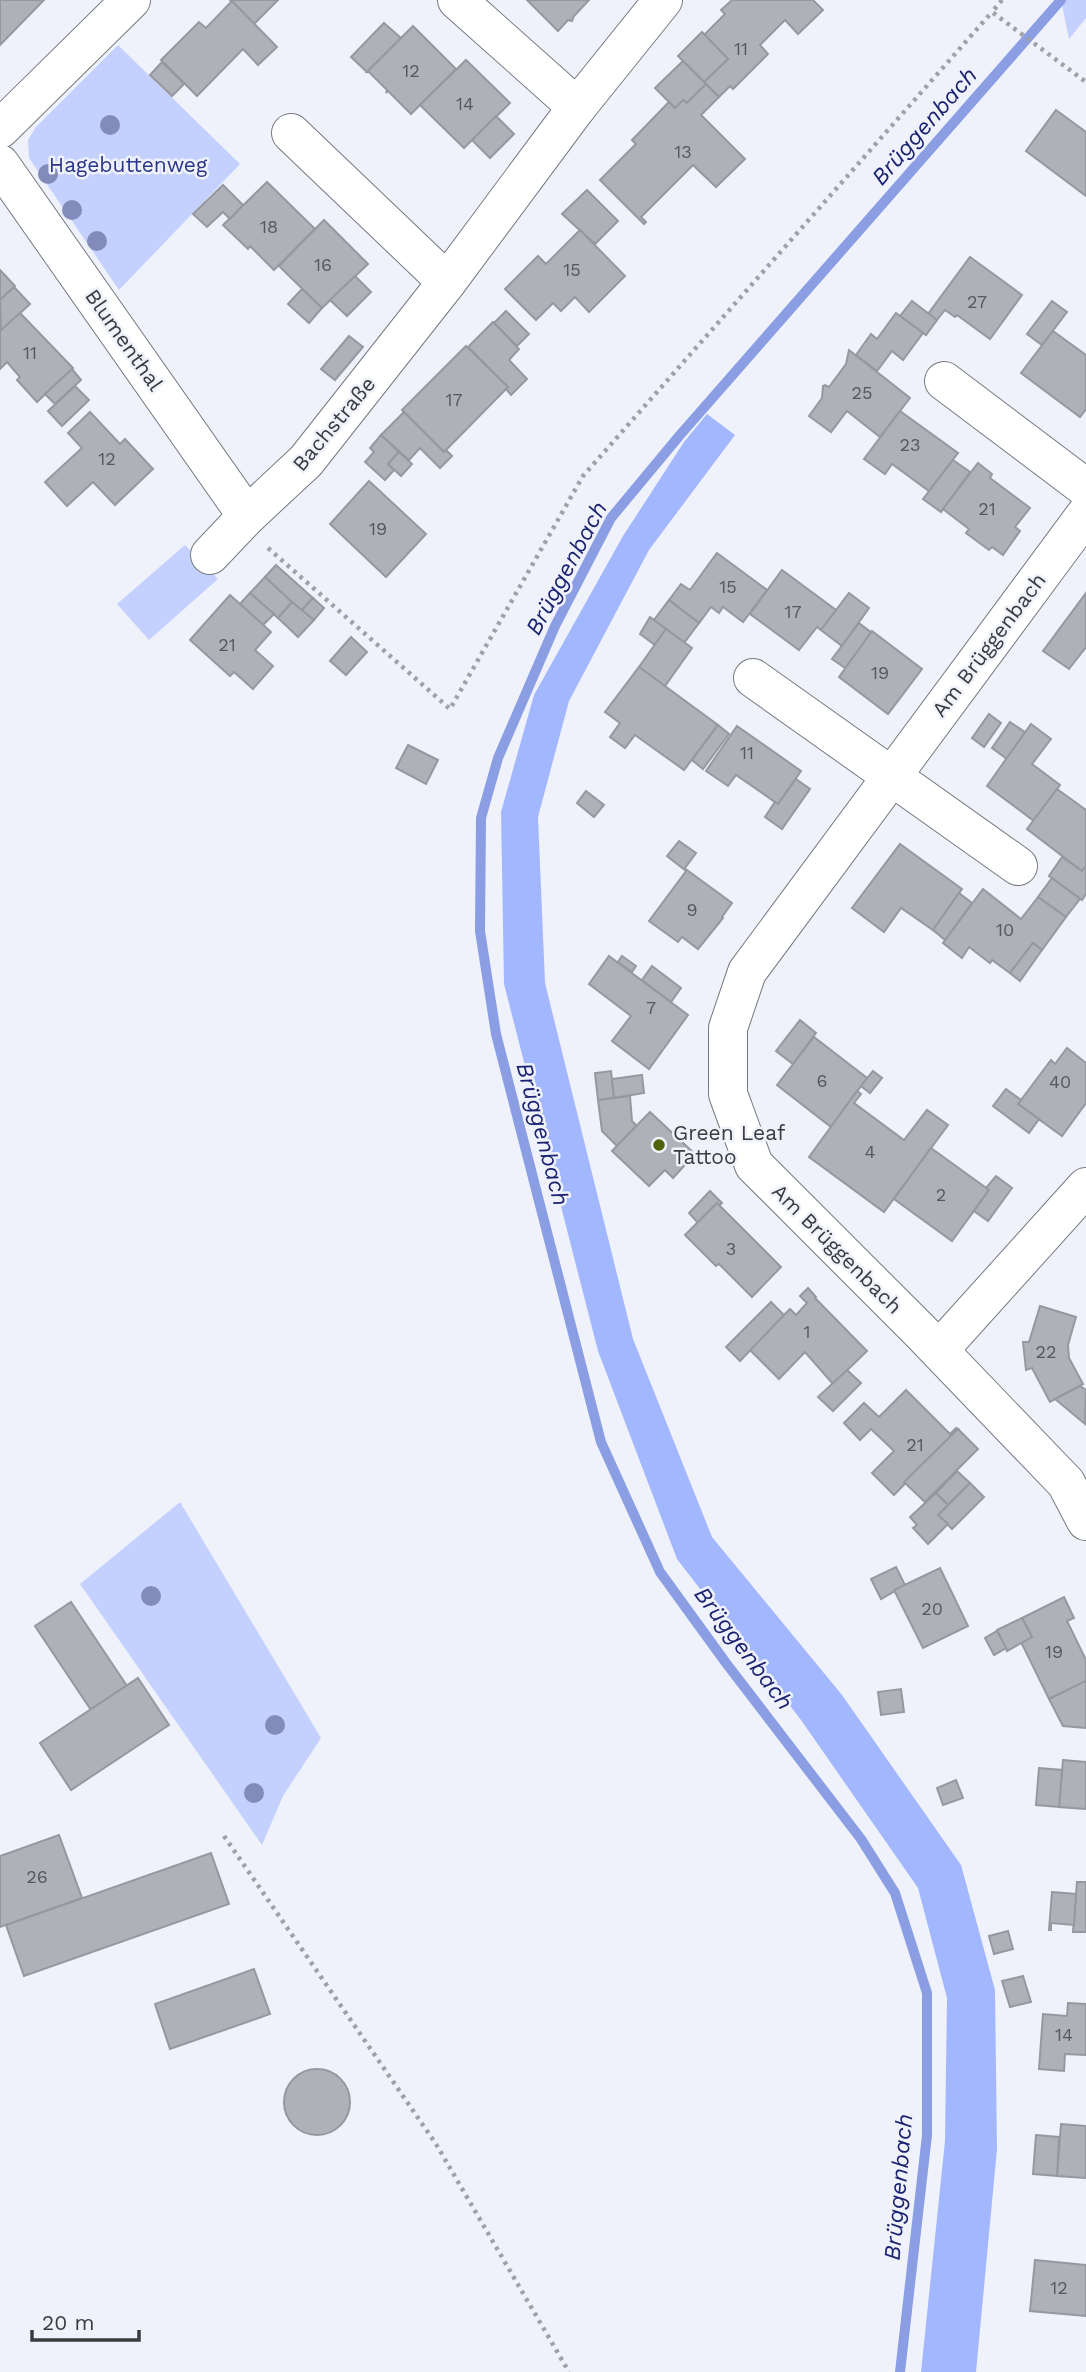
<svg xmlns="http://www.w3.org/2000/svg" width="1086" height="2372" viewBox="0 0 1086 2372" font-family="'Work Sans',sans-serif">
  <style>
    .green { fill: #c4d1fe }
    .forest { fill: #a3b7fe }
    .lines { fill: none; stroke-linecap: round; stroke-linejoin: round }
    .stream { stroke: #8b9ee3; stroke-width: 10 }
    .building { fill: #afb1b9; stroke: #9698a0; stroke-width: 2 }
    .minor-casing { stroke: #777a81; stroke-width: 40 }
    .path { stroke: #9fa1a7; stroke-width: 4.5; stroke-dasharray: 3.5 5; stroke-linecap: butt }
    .minor { stroke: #fff; stroke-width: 38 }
    .tree { fill: #838bba }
    .poi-dot { fill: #51630b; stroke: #eff2fa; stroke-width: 2.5 }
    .labels { text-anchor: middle; stroke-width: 5; stroke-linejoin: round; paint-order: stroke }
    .number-label { font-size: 18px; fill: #57585d }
    .park-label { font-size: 21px; fill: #2a3686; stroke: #eff2fa }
    .street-label { font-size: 21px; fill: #3a3b3e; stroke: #eff2fa }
    .poi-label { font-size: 21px; fill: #3a3b3e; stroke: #eff2fa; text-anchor: start }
    .water-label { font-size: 23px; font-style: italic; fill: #1b2371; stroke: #eff2fa }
  </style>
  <rect width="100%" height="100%" fill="#eff2fa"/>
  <g class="green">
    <polygon points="1061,0 1086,0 1086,18 1069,39"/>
    <polygon points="118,45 240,164 119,290 29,158 28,140 36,127"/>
    <polygon points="185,545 218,579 149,640 117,604"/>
    <polygon points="180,1502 321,1738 283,1796 262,1845 80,1584"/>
  </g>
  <polygon class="forest" points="707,414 735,435 649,550 569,701 538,817 545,983 633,1339 712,1537 842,1695 961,1865 995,1990 997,2149 976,2372 921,2372 945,2141 947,1998 918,1888 801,1720 677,1559 598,1351 504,984 501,812 534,695 623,536 684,442"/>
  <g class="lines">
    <polyline class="stream" points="900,2372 927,2135 927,1993 895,1893 861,1839 726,1663 660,1572 601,1442 496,1034 480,931 481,818 498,758 555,626 611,518 680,435 1061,0"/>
  </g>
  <g class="building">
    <polygon points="0,0 44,0 0,45"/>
    <polygon points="230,0 278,0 254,24"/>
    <polygon points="527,0 589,0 574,16 572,21 568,20 558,31"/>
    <polygon points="732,0 813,0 823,10 798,34 785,20 760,45 768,54 733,89 730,86 719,97 704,82 728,59 704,35 725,14 721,10"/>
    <polygon points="232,1 277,47 258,65 243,49 197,96 161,60 199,22 206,28"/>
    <polygon points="384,23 401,38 367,72 351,57"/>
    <polygon points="413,26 456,69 411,114 388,91 386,93 387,90 369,72 367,72"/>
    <polygon points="702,32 728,59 704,82 678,56"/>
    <polygon points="466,60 510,103 464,148 420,105"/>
    <polygon points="683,61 706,84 687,103 683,100 675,108 655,88"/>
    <polygon points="162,62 184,84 172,96 150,75"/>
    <polygon points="706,84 719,97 701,115 745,159 716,187 693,165 641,217 646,222 644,224 600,180 636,144 632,140 669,102 675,108 683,100 687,103"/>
    <polygon points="1056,110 1086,132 1086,196 1026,151"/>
    <polygon points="496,116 514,134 490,158 472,140"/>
    <polygon points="267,182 315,229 274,270 250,246 248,249 223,225"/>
    <polygon points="223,185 243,205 230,219 223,212 207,227 193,214"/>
    <polygon points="587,190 618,221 595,244 562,214"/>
    <polygon points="324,220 368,264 322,308 279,266"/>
    <polygon points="580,230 625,276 589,312 575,297 561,311 553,303 536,320 505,289 538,256 546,264"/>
    <polygon points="970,257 1022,295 990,339 957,315 955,317 945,310 937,320 928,314"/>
    <polygon points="0,270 15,286 0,300"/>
    <polygon points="355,276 371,292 347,316 330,300"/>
    <polygon points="14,287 30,304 1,331 0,300"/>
    <polygon points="302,289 322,308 309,323 288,304"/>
    <polygon points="912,301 937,320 926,335 900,316"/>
    <polygon points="1052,301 1067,312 1042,345 1027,334"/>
    <polygon points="506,311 529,334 517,346 494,323"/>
    <polygon points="20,313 73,368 37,402 17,380 20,377 7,362 0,369 0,331"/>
    <polygon points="896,313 923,333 903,360 892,351 877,371 856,355 871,334 877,339"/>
    <polygon points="493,322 519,349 509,360 527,379 511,395 506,389 508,387 468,347"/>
    <polygon points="1053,331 1086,355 1086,409 1080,417 1021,373"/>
    <polygon points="349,336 363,347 335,380 321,369"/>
    <polygon points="466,346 508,387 444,452 402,410"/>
    <polygon points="849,350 910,398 880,437 847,411 831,432 809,416 822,398 823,386 825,385 829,387 846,364"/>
    <polygon points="72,369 81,380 55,404 45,394"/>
    <polygon points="75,386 89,400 62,426 48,411"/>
    <polygon points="900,411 958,453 929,491 892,464 885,474 864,459"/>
    <polygon points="90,412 120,444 125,439 153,469 115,505 93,482 67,506 45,482 82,448 68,433"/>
    <polygon points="404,412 444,452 446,450 452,456 440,468 420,448 409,460 381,435"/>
    <polygon points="381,435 399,452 388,464 394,470 385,480 365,462 374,452 370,448"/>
    <polygon points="399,452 412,464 401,476 388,464"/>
    <polygon points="953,460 970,472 941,512 923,499"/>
    <polygon points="978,463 992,474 990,478 1030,508 1015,527 1020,531 1003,555 992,547 989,550 966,533 969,529 943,509"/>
    <polygon points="369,481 426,534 386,577 330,524"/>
    <polygon points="717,553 767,590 743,622 723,607 719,613 711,607 699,623 669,600 681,584 690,590"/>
    <polygon points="276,565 313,598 301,611 265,577"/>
    <polygon points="782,570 836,610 821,630 817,627 799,650 750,614"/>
    <polygon points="265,577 292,602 278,618 250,593"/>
    <polygon points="250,593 274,614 263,625 240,604"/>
    <polygon points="849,593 869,608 842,646 821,630"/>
    <polygon points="1086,593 1086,647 1069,669 1043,651"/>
    <polygon points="230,595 271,632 255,650 273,666 253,689 234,672 230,676 190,640"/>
    <polygon points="313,598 324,608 314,620 301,611"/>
    <polygon points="669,600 699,623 684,643 654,620"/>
    <polygon points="292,602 314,620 298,637 278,618"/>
    <polygon points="650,617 666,629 655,645 640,634"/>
    <polygon points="859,623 872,633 845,668 832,659"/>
    <polygon points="666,629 692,648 665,686 639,667"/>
    <polygon points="872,631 922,669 888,714 839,677"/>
    <polygon points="351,637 367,652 346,675 330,661"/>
    <polygon points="639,667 718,725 684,770 635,735 625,748 610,737 620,723 605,712"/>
    <polygon points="989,714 1001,723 984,747 972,738"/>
    <polygon points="1010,722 1025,732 1007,759 992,748"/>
    <polygon points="1031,724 1051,739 1032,764 1060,785 1034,821 987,786"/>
    <polygon points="718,725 729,734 703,769 692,760"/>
    <polygon points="737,726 801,771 778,804 736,775 728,786 706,771"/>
    <polygon points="408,745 438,760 426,784 396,768"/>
    <polygon points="796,779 810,789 782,829 765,817 775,802 778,804"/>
    <polygon points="1057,789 1086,810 1086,866 1082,871 1027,829"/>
    <polygon points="586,791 604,805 594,817 577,803"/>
    <polygon points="679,841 696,853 685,868 686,871 667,856"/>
    <polygon points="900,844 962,889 933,930 901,908 884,932 852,908"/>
    <polygon points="1062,857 1082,871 1086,866 1086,894 1082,900 1049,876"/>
    <polygon points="687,870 732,903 722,917 723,918 698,949 682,937 678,942 649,921"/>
    <polygon points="1052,878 1080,899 1066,917 1038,897"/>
    <polygon points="983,889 1021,919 1038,897 1066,917 1042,950 1033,943 1010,973 992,960 990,963 969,947 962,958 943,943"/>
    <polygon points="959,893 972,903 945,940 933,930"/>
    <polygon points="1033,943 1042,950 1020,981 1010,973"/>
    <polygon points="609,956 688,1015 649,1069 612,1041 631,1016 589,984"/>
    <polygon points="622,956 636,966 632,972 618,962"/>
    <polygon points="652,966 681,988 671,1002 642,980"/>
    <polygon points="800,1020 816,1033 793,1064 776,1051"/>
    <polygon points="814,1037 867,1078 831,1127 777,1085"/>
    <polygon points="1067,1048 1086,1063 1086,1103 1062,1136 1018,1104 1051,1060 1055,1064"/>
    <polygon points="611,1071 614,1098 598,1100 595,1073"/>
    <polygon points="873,1071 882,1078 870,1093 861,1086"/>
    <polygon points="642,1075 644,1093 614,1098 612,1079"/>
    <polygon points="1006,1089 1021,1100 1018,1104 1039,1119 1029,1133 993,1106"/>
    <polygon points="857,1091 861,1094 854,1103 904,1140 927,1110 948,1125 884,1212 809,1157"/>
    <polygon points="630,1096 632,1121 637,1126 617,1146 602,1131 598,1100"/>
    <polygon points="650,1112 695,1154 673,1178 665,1170 649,1186 612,1151"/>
    <polygon points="931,1148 989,1190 952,1241 894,1199"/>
    <polygon points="996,1176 1012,1188 988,1221 974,1211 989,1190 986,1188"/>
    <polygon points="710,1191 722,1203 719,1206 717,1203 698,1223 689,1213"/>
    <polygon points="717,1203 781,1267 752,1297 719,1264 716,1266 685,1235"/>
    <polygon points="808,1288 816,1297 815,1298 867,1351 833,1384 805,1352 779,1379 749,1349 790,1309 796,1315 807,1303 800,1296"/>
    <polygon points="771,1302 784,1315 740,1361 726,1347"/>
    <polygon points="1040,1306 1076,1317 1068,1345 1069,1358 1083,1384 1050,1402 1032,1368 1026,1370 1023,1342 1029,1342"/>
    <polygon points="847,1370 861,1383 833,1411 818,1397"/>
    <polygon points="1080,1386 1086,1390 1085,1424 1055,1399"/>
    <polygon points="906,1390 950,1434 956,1428 958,1429 894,1495 872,1473 894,1451 871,1429 860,1440 844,1423 864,1403 879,1417"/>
    <polygon points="958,1429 978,1449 925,1502 904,1482"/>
    <polygon points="957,1471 970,1483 948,1505 936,1493"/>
    <polygon points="970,1483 984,1497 952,1529 938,1515"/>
    <polygon points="936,1493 948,1505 938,1515 948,1524 928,1544 913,1528 917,1525 910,1517"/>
    <polygon points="896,1567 905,1585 881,1599 871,1579"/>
    <polygon points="940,1568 968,1626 923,1648 894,1590"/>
    <polygon points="1064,1597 1074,1618 1067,1621 1086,1660 1086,1681 1049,1699 1021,1642 1032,1637 1022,1618"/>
    <polygon points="71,1602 127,1686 91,1710 35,1626"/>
    <polygon points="1022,1618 1032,1637 1007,1651 997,1630"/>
    <polygon points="997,1631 1006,1648 994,1655 985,1638"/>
    <polygon points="138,1678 169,1725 71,1790 40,1743"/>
    <polygon points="1086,1681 1086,1728 1063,1726 1049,1699"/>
    <polygon points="901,1689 904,1712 881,1715 878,1692"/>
    <polygon points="1063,1760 1086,1762 1086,1809 1059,1807"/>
    <polygon points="1039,1768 1062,1770 1059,1807 1036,1805"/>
    <polygon points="956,1780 963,1798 943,1805 937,1788"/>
    <polygon points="59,1835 82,1898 0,1927 0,1856"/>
    <polygon points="211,1853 229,1904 24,1976 6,1925"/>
    <polygon points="1077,1882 1086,1882 1086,1932 1073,1932"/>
    <polygon points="1052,1892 1076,1894 1074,1925 1051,1923 1051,1930 1049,1930"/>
    <polygon points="1008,1931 1013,1949 994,1954 989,1936"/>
    <polygon points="254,1969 270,2014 170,2049 155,2004"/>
    <polygon points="1023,1976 1031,2002 1010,2007 1002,1981"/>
    <polygon points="1068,2003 1086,2004 1086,2055 1065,2054 1064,2071 1039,2069 1043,2014 1067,2016"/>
    <circle cx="317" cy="2102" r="33"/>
    <polygon points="1061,2124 1086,2126 1086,2178 1057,2176"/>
    <polygon points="1036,2135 1059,2137 1057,2176 1033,2174"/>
    <polygon points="1035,2260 1086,2265 1086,2316 1030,2311"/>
  </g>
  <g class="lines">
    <defs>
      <g id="minor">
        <polyline points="457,0 577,107"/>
        <polyline points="0,129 131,0"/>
        <polyline points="291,133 447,282"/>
        <polyline points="0,164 247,516"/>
        <polyline points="944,381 1086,488"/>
        <polyline points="1086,514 747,972 728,1028 728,1094 754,1165 920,1331 1066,1483 1086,1521"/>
        <polyline points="210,555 247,516 306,461 447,282 577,107 663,0"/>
        <polyline points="753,678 1018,866"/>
        <polyline points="939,1350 1086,1187"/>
      </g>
    </defs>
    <use href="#minor" class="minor-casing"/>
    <g class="path">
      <polyline points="1002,0 992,12 1086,82"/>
      <polyline points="268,548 450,709 583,476 992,12"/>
      <polyline points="224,1836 436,2144 569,2372"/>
    </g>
    <use href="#minor" class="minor"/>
  </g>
  <g class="tree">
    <circle cx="110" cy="125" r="10"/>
    <circle cx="48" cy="174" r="10"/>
    <circle cx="72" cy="210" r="10"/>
    <circle cx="97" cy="241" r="10"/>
    <circle cx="151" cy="1596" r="10"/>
    <circle cx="275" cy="1725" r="10"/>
    <circle cx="254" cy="1793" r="10"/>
  </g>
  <circle class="poi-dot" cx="659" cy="1145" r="7"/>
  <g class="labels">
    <g class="number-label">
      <text x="741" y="55">11</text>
      <text x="411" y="77">12</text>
      <text x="465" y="110">14</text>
      <text x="683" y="158">13</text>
      <text x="269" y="233">18</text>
      <text x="323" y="271">16</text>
      <text x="572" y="276">15</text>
      <text x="977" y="308">27</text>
      <text x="30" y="359">11</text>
      <text x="862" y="399">25</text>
      <text x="454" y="406">17</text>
      <text x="910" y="451">23</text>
      <text x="107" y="465">12</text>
      <text x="987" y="515">21</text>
      <text x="378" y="535">19</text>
      <text x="728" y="593">15</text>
      <text x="793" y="618">17</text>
      <text x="227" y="651">21</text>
      <text x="880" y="679">19</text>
      <text x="747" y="759">11</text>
      <text x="692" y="916">9</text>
      <text x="1005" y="936">10</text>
      <text x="651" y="1014">7</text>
      <text x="822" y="1087">6</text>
      <text x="1060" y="1088">40</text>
      <text x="870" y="1158">4</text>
      <text x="941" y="1201">2</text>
      <text x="731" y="1255">3</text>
      <text x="807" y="1338">1</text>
      <text x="1046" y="1358">22</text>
      <text x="915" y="1451">21</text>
      <text x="932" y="1615">20</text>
      <text x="1054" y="1658">19</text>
      <text x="37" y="1883">26</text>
      <text x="1064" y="2041">14</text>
      <text x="1059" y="2294">12</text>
    </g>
    <g class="park-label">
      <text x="128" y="172">Hagebuttenweg</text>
    </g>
    <g class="street-label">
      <text transform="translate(124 340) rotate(55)" y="7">Blumenthal</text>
      <text transform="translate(334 424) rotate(-50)" y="7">Bachstraße</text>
      <text transform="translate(989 645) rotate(-53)" y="7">Am Brüggenbach</text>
      <text transform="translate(837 1249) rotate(45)" y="7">Am Brüggenbach</text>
    </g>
    <g class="poi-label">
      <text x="673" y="1140">Green Leaf<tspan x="673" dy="24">Tattoo</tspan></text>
    </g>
    <g class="water-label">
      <text transform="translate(924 126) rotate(-49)" y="8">Brüggenbach</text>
      <text transform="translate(566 568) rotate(-62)" y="8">Brüggenbach</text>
      <text transform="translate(543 1134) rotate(75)" y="8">Brüggenbach</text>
      <text transform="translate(744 1648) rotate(53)" y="8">Brüggenbach</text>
      <text transform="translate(898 2187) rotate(-85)" y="8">Brüggenbach</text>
    </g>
  </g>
  <path d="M32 2330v10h107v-10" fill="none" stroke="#3a3b3e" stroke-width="3.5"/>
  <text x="42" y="2330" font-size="21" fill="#3a3b3e" stroke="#eff2fa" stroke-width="5" paint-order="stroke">20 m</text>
</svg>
